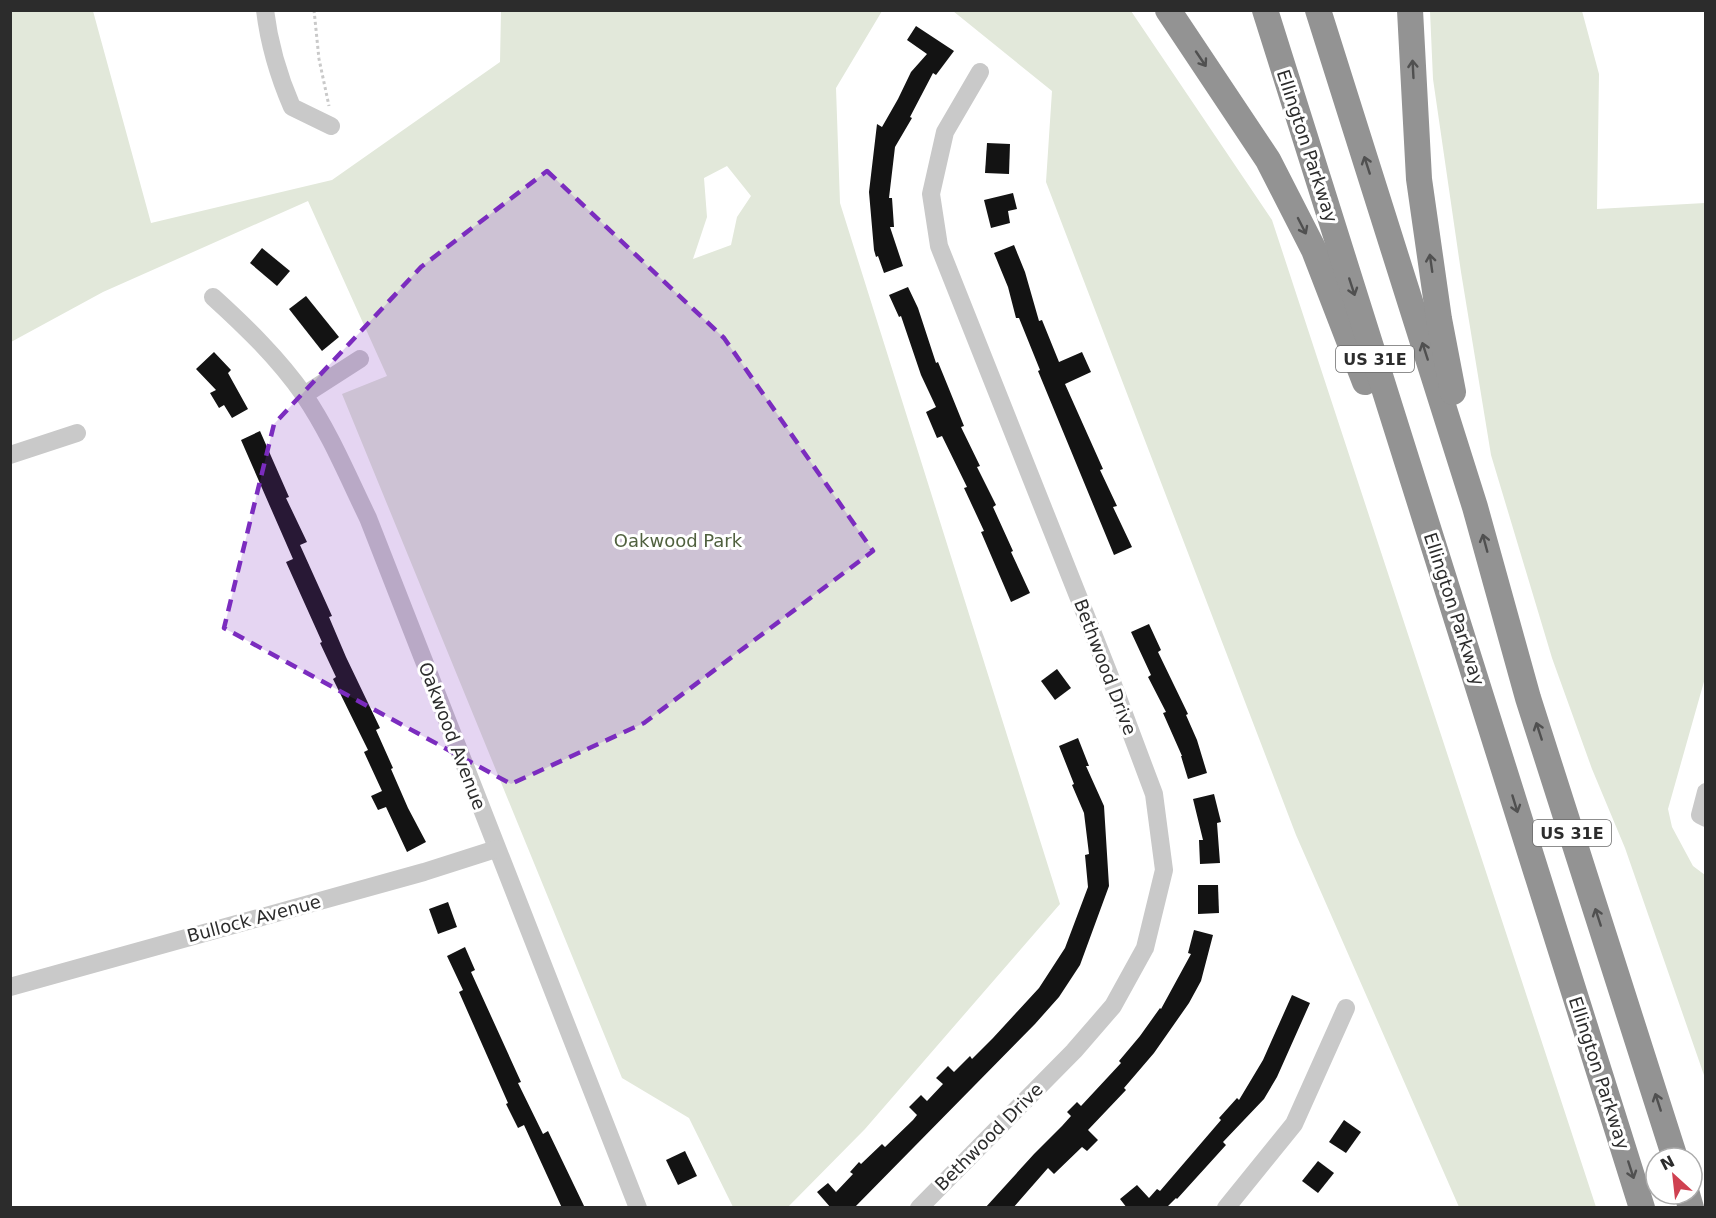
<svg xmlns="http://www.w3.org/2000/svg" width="1716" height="1218" viewBox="0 0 1716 1218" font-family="'DejaVu Sans',sans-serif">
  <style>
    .green { fill: #e2e8da; fill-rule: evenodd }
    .building { fill: #131313 }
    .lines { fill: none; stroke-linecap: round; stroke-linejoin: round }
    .path { stroke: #c9c9c9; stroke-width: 3; stroke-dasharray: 3 3; stroke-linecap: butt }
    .minor { stroke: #c9c9c9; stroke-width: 18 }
    .highway { stroke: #939393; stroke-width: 26 }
    .oneway { stroke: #505050 }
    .marked { fill: #7b2cbf; fill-opacity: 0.2; stroke: #7b2cbf; stroke-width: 4.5; stroke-dasharray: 12 8; stroke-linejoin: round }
    .labels { text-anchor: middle; stroke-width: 6; stroke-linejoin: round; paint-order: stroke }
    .shield { fill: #fff; stroke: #6b6b6b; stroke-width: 1.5 }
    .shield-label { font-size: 16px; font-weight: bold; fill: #2c2c2c }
    .street-label { font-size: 18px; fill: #2c2c2c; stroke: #fff }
    .park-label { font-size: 18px; fill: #50613f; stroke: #fff }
  </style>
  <rect width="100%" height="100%" fill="#fff"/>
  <g class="green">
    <path d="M11,10L93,11L151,223L332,180L500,62L501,11H882L836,88L840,203L1060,904L865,1129L788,1207H733L689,1118L622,1078L342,394L387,376L308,201L103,292L11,342ZM727,166L751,196L737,217L731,245L693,259L707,217L704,178Z"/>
    <polygon points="953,11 1131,11 1272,220 1596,1207 1459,1207 1296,835 1046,182 1052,91"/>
    <polygon points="1430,11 1582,11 1599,74 1597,209 1705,203 1705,678 1668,809 1672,827 1693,866 1705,875 1705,1078 1625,848 1592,769 1552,658 1491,455 1461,272 1433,79"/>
  </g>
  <g class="building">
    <polygon points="916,26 954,51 936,75 933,73 910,117 912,118 895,147 889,198 892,198 894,227 890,227 903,266 884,273 878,256 876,257 874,250 869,192 877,124 882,127 898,99 911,72 927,54 907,40"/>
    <polygon points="987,143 1010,144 1009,174 985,173"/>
    <polygon points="1013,193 1017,209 1008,211 1010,223 991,228 984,200"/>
    <polygon points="1014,245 1025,272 1039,321 1042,320 1059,362 1082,352 1091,372 1065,384 1103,469 1100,470 1117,506 1113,507 1132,547 1114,555 1038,371 1040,370 1019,318 1016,318 1008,287 994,253"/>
    <polygon points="262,248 290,271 277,286 250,263"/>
    <polygon points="908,287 918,308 936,363 938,362 947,384 964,426 961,427 980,466 977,467 996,505 993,507 1013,551 1011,552 1030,593 1011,602 981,532 984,531 964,488 967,487 942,436 937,438 926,412 936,407 921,375 901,316 899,317 889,295"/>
    <polygon points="306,296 339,337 322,351 289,309"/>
    <polygon points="214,352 231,370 228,373 248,409 232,418 224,405 219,408 210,393 216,390 196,369"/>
    <polygon points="260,431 289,497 286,498 307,542 300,545 332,616 329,617 346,657 380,728 376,730 393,768 391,769 408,808 426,842 407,852 386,807 378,810 371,796 382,791 364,752 368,750 333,679 336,677 320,643 322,642 286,562 293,559 241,440"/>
    <polygon points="1149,624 1161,650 1158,652 1188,714 1186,715 1197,740 1207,773 1188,779 1181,756 1182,756 1163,713 1166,712 1148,677 1151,675 1131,632"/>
    <polygon points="1057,669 1071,688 1055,700 1041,681"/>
    <polygon points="1078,738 1089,766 1086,766 1104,806 1109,886 1080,965 1059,997 1035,1024 854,1208 831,1208 817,1192 828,1183 836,1192 853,1174 850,1172 859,1162 861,1164 882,1144 885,1147 913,1120 917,1115 909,1107 921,1095 927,1101 943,1084 936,1078 948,1066 954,1072 970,1056 972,1059 993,1038 1039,988 1065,948 1088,887 1085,855 1089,854 1084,813 1072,785 1074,784 1059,746"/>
    <polygon points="1214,794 1221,822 1217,823 1220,863 1200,864 1199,840 1203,840 1193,799"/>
    <polygon points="1198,885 1218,885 1219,913 1198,914"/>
    <polygon points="448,902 457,927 438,934 429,909"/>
    <polygon points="1194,930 1213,935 1201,981 1189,1003 1154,1053 1124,1088 1126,1090 1088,1130 1098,1140 1087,1151 1082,1147 1054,1174 1048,1168 1013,1208 985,1208 1034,1154 1062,1126 1071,1116 1067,1112 1077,1102 1081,1106 1121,1063 1119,1061 1140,1036 1160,1008 1161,1009 1191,954 1188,953"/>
    <polygon points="465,947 475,970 471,972 521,1082 518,1083 543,1134 548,1131 585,1208 562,1208 524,1125 518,1128 506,1104 508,1103 459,992 463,990 447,956"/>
    <polygon points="1292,995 1310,1003 1277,1077 1264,1099 1223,1142 1226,1145 1177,1199 1176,1198 1166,1208 1127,1208 1120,1199 1137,1185 1149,1198 1157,1189 1160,1191 1221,1120 1219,1118 1237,1098 1239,1100 1263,1060"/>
    <polygon points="1344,1120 1361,1132 1346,1153 1329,1142"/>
    <polygon points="685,1151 697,1176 678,1185 666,1160"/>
    <polygon points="1318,1161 1334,1173 1318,1193 1302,1181"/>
  </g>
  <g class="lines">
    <polyline class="path" points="314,10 319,59 329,106"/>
    <g class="minor">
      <path d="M265,10C269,43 279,77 292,107L331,126"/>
      <path d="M213,297C246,327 278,358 304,395C330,433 348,477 368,518L638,1208"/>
      <polyline points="304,395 360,359"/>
      <polyline points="10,455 77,433"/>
      <polyline points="1706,792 1700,815 1706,818"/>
      <polyline points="10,987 424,872 496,849"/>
      <polyline points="919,1208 1074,1051 1113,1006 1145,948 1164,870 1154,794 1109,674 939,246 931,194 945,132 980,72"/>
      <polyline points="1226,1208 1294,1124 1346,1008"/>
    </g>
    <g class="highway">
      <polyline points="1168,10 1268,160 1314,250 1365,382"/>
      <polyline points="1265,10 1642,1208"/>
      <polyline points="1318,10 1475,507 1528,698 1675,1158"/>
      <polyline points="1410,10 1419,179 1439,319 1453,392"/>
      <polyline points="1687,1194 1691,1208"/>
    </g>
  </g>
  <defs><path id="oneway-shaft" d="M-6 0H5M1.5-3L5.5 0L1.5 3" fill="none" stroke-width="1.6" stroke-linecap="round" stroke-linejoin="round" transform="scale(1.5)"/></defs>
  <g class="oneway">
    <use href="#oneway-shaft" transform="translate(1201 59) rotate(56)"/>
    <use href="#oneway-shaft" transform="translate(1413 69) rotate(-93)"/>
    <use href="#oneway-shaft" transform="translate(1367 165) rotate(-108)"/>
    <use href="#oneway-shaft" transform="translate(1302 226) rotate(63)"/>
    <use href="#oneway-shaft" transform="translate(1431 263) rotate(-98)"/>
    <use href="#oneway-shaft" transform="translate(1352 287) rotate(72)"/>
    <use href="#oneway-shaft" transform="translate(1425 351) rotate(-108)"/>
    <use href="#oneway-shaft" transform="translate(1485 543) rotate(-105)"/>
    <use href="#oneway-shaft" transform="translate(1539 731) rotate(-108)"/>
    <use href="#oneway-shaft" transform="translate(1515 804) rotate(73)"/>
    <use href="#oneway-shaft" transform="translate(1598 917) rotate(-108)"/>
    <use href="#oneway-shaft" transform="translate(1658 1102) rotate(-108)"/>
    <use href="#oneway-shaft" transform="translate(1631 1170) rotate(72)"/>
  </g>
  <path class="marked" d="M547,171L724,338L873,551L644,723L511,784L224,628L274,424L421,267Z"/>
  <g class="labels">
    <g class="shield">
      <rect x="1336" y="346" width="78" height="26" rx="4.5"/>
      <rect x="1533" y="820" width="78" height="26" rx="4.5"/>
    </g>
    <g class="shield-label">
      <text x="1375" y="365">US 31E</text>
      <text x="1572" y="839">US 31E</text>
    </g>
    <g class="street-label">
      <text transform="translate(1307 146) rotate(72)" y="6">Ellington Parkway</text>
      <text transform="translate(1454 609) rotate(72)" y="6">Ellington Parkway</text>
      <text transform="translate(1105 667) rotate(69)" y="6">Bethwood Drive</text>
      <text transform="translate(452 736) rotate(69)" y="6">Oakwood Avenue</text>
      <text transform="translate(254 919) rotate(-15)" y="6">Bullock Avenue</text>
      <text transform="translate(1599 1073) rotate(72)" y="6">Ellington Parkway</text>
      <text transform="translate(989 1137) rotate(-45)" y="6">Bethwood Drive</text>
    </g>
    <g class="park-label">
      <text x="678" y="547">Oakwood Park</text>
    </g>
  </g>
  <rect width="1716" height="1218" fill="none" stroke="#2c2c2c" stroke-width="24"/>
  <g transform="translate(1674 1176) rotate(333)"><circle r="28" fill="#ffffff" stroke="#ababab" stroke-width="1.5"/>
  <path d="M0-4.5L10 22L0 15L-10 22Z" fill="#cf4151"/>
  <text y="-9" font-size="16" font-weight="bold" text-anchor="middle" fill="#2c2c2c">N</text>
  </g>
</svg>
